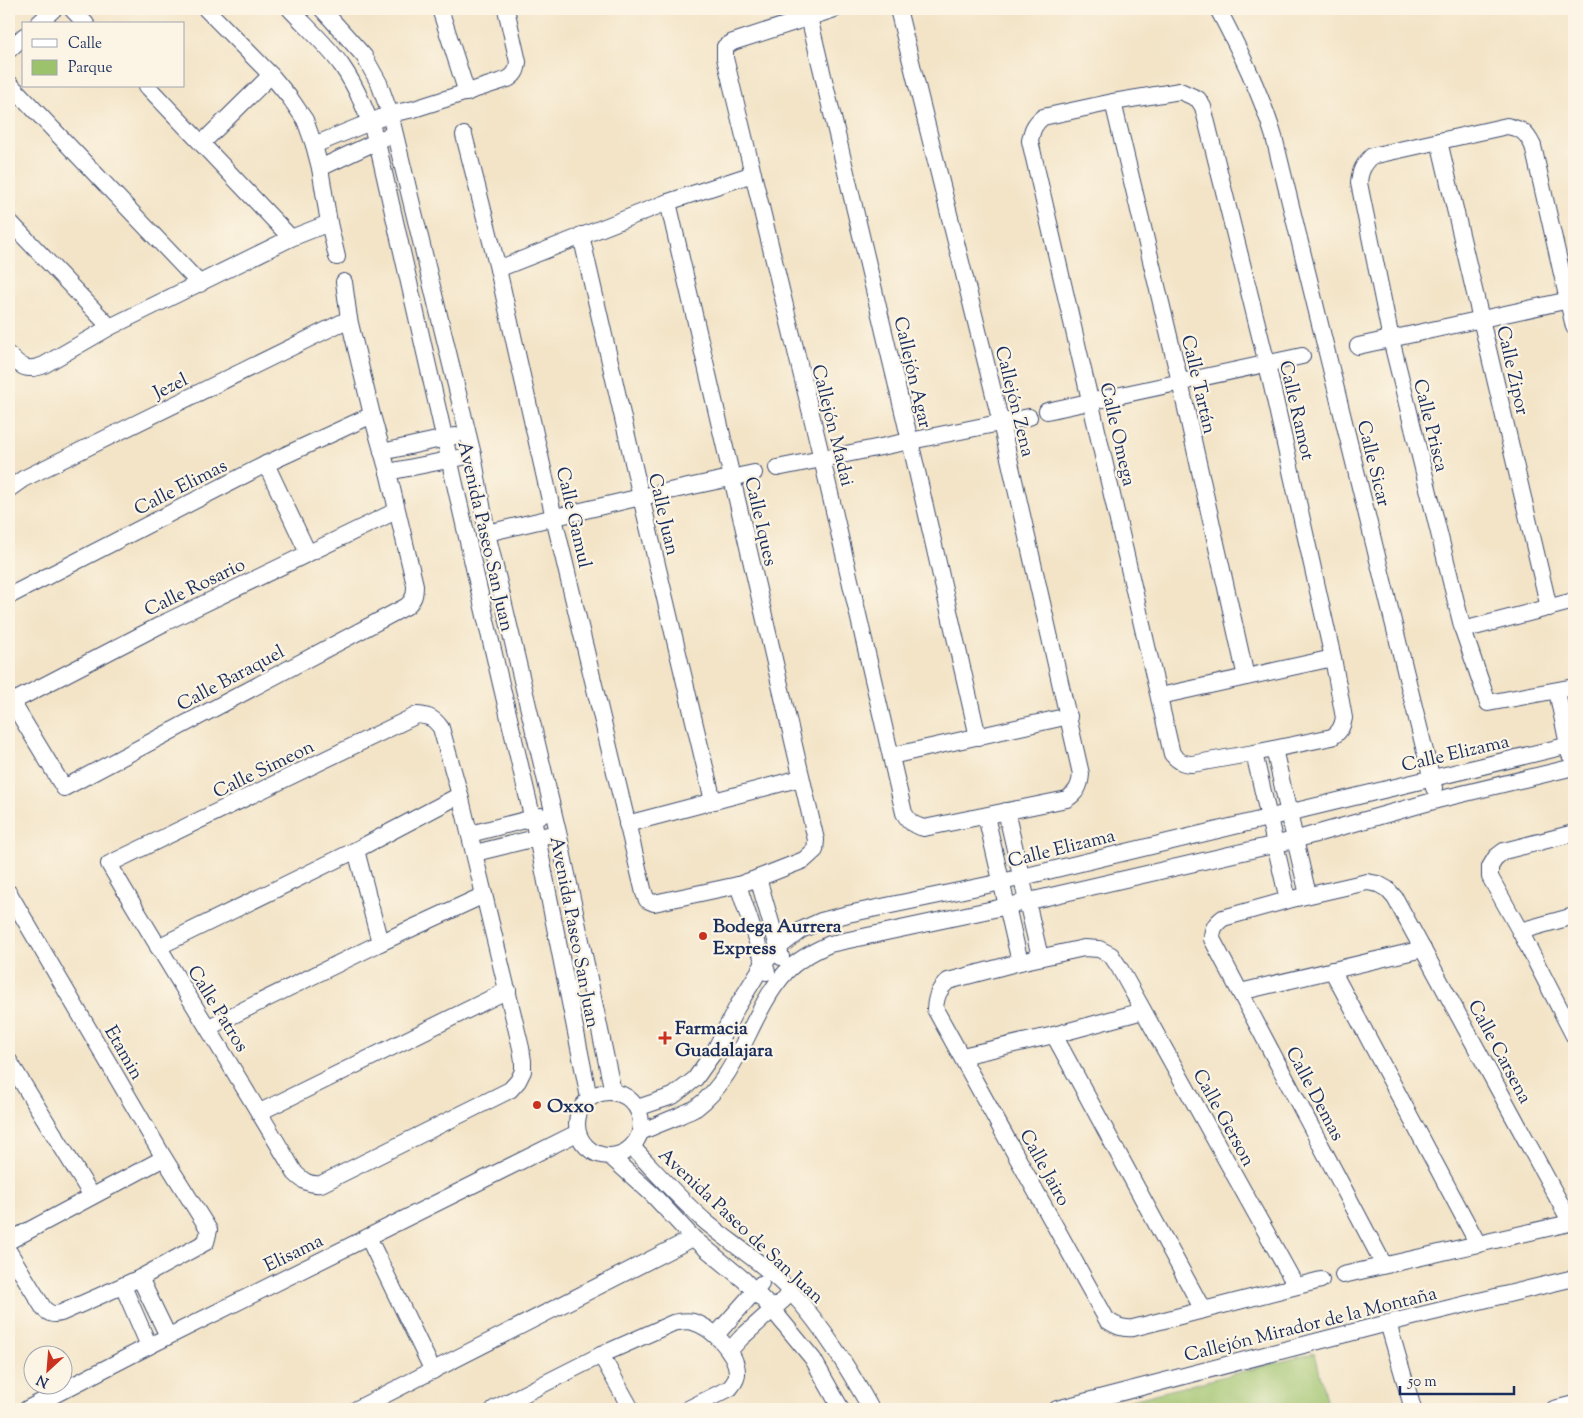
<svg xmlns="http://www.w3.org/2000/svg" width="1583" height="1418" viewBox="0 0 1583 1418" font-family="'Sorts Mill Goudy',serif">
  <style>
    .green { fill: #9dc26c; stroke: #5c7865 }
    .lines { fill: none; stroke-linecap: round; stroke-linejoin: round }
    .minor-casing { stroke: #3b4a6e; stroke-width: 18 }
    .minor { stroke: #fff; stroke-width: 16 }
    .poi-dot { fill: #c8321e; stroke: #fcf5e5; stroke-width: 2 }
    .labels { text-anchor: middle; stroke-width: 4.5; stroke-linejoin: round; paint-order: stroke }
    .street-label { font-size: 19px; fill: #1b2f5e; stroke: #fcf5e5 }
    .poi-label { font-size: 19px; font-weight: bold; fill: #1b2f5e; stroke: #fcf5e5; text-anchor: start }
  </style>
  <rect width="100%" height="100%" fill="#fcf5e5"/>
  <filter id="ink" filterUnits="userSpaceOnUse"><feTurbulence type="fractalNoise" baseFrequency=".02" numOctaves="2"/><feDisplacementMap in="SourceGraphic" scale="10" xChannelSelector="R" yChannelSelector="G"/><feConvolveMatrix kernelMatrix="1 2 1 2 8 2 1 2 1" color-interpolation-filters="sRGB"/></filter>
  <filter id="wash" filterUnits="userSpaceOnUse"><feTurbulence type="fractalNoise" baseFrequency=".0096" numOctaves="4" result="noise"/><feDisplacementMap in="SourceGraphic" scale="20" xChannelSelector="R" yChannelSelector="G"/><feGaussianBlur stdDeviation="1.12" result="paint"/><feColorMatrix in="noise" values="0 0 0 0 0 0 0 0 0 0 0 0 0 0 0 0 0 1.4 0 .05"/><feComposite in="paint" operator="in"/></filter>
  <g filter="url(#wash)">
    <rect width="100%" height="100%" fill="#f3e4c7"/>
    <polygon class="green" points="1315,1353 1328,1409 1097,1409"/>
  </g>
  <g filter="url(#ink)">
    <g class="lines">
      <defs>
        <g id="minor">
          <polyline points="72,9 86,24"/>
          <polyline points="206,9 271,75 290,98 305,120 314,145 320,168 329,223 337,257"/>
          <path d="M290,9C307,27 328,46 342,66C358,89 368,116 377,142L485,616L537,837L589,1098"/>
          <polyline points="322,9 364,56 379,83 390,114 473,455 487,533 558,832 613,1092"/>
          <polyline points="440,9 467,93"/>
          <path d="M1218,9C1240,51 1260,91 1274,137L1434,788"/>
          <polyline points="809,17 910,441 978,737"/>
          <polyline points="38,24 54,9"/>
          <path d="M725,47V58L822,459L904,813C909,822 913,825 924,828L1067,799C1077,792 1080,786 1081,774L1001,423L898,9"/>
          <polyline points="725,47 733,42 835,9"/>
          <polyline points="9,50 24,36"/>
          <polyline points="9,83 200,284"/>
          <polyline points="147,86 291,238"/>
          <path d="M1180,91L1198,99L1203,107L1267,364L1333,658L1344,718C1342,727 1340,732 1332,737L1254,753L1192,764C1183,764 1178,761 1172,754L1030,141C1032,130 1034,124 1043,117L1113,102Z"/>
          <polyline points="1113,102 1180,382 1246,677"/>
          <polyline points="464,135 498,269 554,518 644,893 647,900 654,903 738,885 758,878 804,860 815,850 816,840 668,202"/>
          <polyline points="1439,141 1549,608"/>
          <polyline points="202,143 271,75"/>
          <path d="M314,145L390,114L414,109L508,79C515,75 517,71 518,62L506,9"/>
          <polyline points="320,168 386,137"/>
          <polyline points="9,221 110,327"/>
          <polyline points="581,235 641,497 713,801"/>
          <polyline points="498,269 668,202 753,174"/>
          <path d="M1574,327L1533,146C1526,132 1522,129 1507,126L1372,156C1363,165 1360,171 1359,183L1391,339L1463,630L1488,703L1574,687"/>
          <polyline points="1358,346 1574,299"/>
          <path d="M9,355C21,367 27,372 44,365L110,327L291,238L329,223"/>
          <polyline points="1047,411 1302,356"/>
          <polyline points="382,452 455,436"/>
          <polyline points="266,464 308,553"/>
          <polyline points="777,468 1029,417"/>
          <polyline points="388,472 473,455"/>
          <polyline points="9,489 23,479 349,319"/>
          <polyline points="487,533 641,497 754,473"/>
          <polyline points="9,596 266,464 372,415"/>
          <polyline points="1463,630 1574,601"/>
          <polyline points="1557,691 1570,755"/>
          <polyline points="1160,696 1333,658"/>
          <path d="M9,697L64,788L407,606C414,599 415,595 415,585L388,472L372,415L349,319L344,282"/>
          <polyline points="12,702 168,621 396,511"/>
          <path d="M417,715C429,716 434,718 441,728L460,795L521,1048L523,1061V1071L518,1081L510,1090L321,1184C309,1185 303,1181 295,1173C234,1069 170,968 109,864Z"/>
          <polyline points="1274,749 1308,895"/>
          <polyline points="1254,753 1288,900"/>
          <polyline points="891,756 1069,716"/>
          <polyline points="1006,811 1040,957"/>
          <polyline points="986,816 1020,962"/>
          <polyline points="627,824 801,778"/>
          <polyline points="1574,833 1504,851 1496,857 1490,867 1490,877 1520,931 1574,1036"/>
          <polyline points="470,834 541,816"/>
          <polyline points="356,850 380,943"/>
          <polyline points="475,853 548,835"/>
          <polyline points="758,878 781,957"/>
          <polyline points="738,885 767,972"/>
          <path d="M9,893L164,1158L209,1230L206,1242L140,1278L61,1313C53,1315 50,1314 44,1309L9,1252"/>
          <polyline points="1520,931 1574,916"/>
          <polyline points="158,947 356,850 460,795"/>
          <polyline points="1332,970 1478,1244"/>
          <polyline points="1240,992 1423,949"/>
          <polyline points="209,1027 380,943 484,895"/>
          <polyline points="1054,1035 1203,1310"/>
          <polyline points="962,1056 1054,1035 1143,1011"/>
          <polyline points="9,1061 92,1196"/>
          <circle cx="609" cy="1124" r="32"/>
          <polyline points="637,1108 673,1096 695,1079 714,1052 737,1007 764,963 778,948 801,930 821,921 848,914 1002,882 1574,744"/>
          <polyline points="260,1112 508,990"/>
          <path d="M640,1132C653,1127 666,1121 679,1116C684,1113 691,1111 696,1108C741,1074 749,1013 786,972C798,959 814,951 830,944L1008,906L1294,840L1437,800L1574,767"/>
          <path d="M632,1147C656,1172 680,1200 707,1223C735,1246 767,1266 792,1293C824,1328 848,1368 871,1409"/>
          <polyline points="611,1157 652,1194 693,1238 744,1280 772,1309 813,1359 841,1409"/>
          <polyline points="368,1237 433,1371"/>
          <polyline points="9,1241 164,1158"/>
          <path d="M1384,1265L1212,939C1212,929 1215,924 1223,918L1288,900L1367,882L1378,884L1387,889L1395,898L1571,1223"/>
          <polyline points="1343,1275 1574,1222"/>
          <polyline points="140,1278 168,1336"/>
          <polyline points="123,1286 149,1346"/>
          <path d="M1296,1286L1119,967L1111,955L1099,949L1084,948L1020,962L948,981C939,989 936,996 935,1009L1107,1320C1116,1326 1122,1329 1133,1328L1321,1280"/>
          <polyline points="1388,1323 1413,1409"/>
          <polyline points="716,1335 761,1284"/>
          <polyline points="729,1351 741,1338 791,1293"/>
          <polyline points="601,1355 631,1409"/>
          <polyline points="27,1409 149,1346 577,1133"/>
          <polyline points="357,1409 693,1238"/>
          <path d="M494,1409L601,1355L673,1323C680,1322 686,1320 693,1322C712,1327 738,1354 737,1374C737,1380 733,1384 730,1388L688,1409"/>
          <polyline points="1057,1409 1388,1323 1574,1278"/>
          <polyline points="1554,1409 1574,1404"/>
        </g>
      </defs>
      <use href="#minor" class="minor-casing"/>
      <use href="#minor" class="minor"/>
    </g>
  </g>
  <g class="poi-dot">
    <circle cx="703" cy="936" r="5"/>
    <path d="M662.5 1030.5h5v5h5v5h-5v5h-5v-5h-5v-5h5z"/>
    <circle cx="537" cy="1105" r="5"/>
  </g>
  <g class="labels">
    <g class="street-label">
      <text transform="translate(1514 370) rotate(77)" y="7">Calle Zipor</text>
      <text transform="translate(914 372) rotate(77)" y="7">Callejón Agar</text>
      <text transform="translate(1200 384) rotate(77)" y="7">Calle Tartán</text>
      <text transform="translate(170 385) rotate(-26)" y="7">Jezel</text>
      <text transform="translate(1016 401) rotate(76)" y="7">Callejón Zena</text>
      <text transform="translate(1298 410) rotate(77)" y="7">Calle Ramot</text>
      <text transform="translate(834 425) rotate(76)" y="7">Callejón Madai</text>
      <text transform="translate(1432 425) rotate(76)" y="7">Calle Prisca</text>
      <text transform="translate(1119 434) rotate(77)" y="7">Calle Omega</text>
      <text transform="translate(1375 463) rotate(76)" y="7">Calle Sicar</text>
      <text transform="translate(180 486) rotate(-27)" y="7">Calle Elimas</text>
      <text transform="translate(665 514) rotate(77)" y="7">Calle Juan</text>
      <text transform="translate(575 517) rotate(77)" y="7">Calle Gamul</text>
      <text transform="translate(762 521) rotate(77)" y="7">Calle Iques</text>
      <text transform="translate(487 536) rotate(77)" y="7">Avenida Paseo San Juan</text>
      <text transform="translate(194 586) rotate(-26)" y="7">Calle Rosario</text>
      <text transform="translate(230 677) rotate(-28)" y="7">Calle Baraquel</text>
      <text transform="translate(1455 752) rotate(-13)" y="7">Calle Elizama</text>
      <text transform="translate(263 768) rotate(-26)" y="7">Calle Simeon</text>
      <text transform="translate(1061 847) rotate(-14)" y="7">Calle Elizama</text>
      <text transform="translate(576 932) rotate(79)" y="7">Avenida Paseo San Juan</text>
      <text transform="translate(219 1008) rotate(58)" y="7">Calle Patros</text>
      <text transform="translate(1501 1051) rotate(62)" y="7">Calle Carsena</text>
      <text transform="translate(125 1052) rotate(60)" y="7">Etamin</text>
      <text transform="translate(1316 1093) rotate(62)" y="7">Calle Demas</text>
      <text transform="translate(1225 1117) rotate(61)" y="7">Calle Gerson</text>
      <text transform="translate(1046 1167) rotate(61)" y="7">Calle Jairo</text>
      <text transform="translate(742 1225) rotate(43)" y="7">Avenida Paseo de San Juan</text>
      <text transform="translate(293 1252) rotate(-26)" y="7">Elisama</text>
      <text transform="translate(1310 1323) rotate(-14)" y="7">Callejón Mirador de la Montaña</text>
    </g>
    <g class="poi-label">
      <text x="713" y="932">Bodega Aurrera<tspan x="713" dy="22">Express</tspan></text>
      <text x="675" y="1034">Farmacia<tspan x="675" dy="22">Guadalajara</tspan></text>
      <text x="547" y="1112">Oxxo</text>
    </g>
  </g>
  <rect width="1583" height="1418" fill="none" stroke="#fcf5e5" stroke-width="30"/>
  <rect x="22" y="22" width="162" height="65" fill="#fcf5e5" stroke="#a2a6af"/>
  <rect x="32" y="39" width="25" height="8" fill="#ffffff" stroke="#a2a6af"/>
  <text x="68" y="48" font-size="15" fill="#1b2f5e">Calle</text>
  <rect x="32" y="60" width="25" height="15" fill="#9dc26c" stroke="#a2a6af"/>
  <text x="68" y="72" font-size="15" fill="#1b2f5e">Parque</text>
  <g transform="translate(48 1370) rotate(206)"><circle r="24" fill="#fcf5e5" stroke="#a2a6af"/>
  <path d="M0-4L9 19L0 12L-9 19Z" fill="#c8321e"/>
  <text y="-8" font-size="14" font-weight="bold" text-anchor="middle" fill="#1b2f5e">N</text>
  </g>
  <path d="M1400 1386v8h114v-8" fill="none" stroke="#1b2f5e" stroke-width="2.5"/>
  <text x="1408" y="1386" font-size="15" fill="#1b2f5e" stroke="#fcf5e5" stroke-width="4" paint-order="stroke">50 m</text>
</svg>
